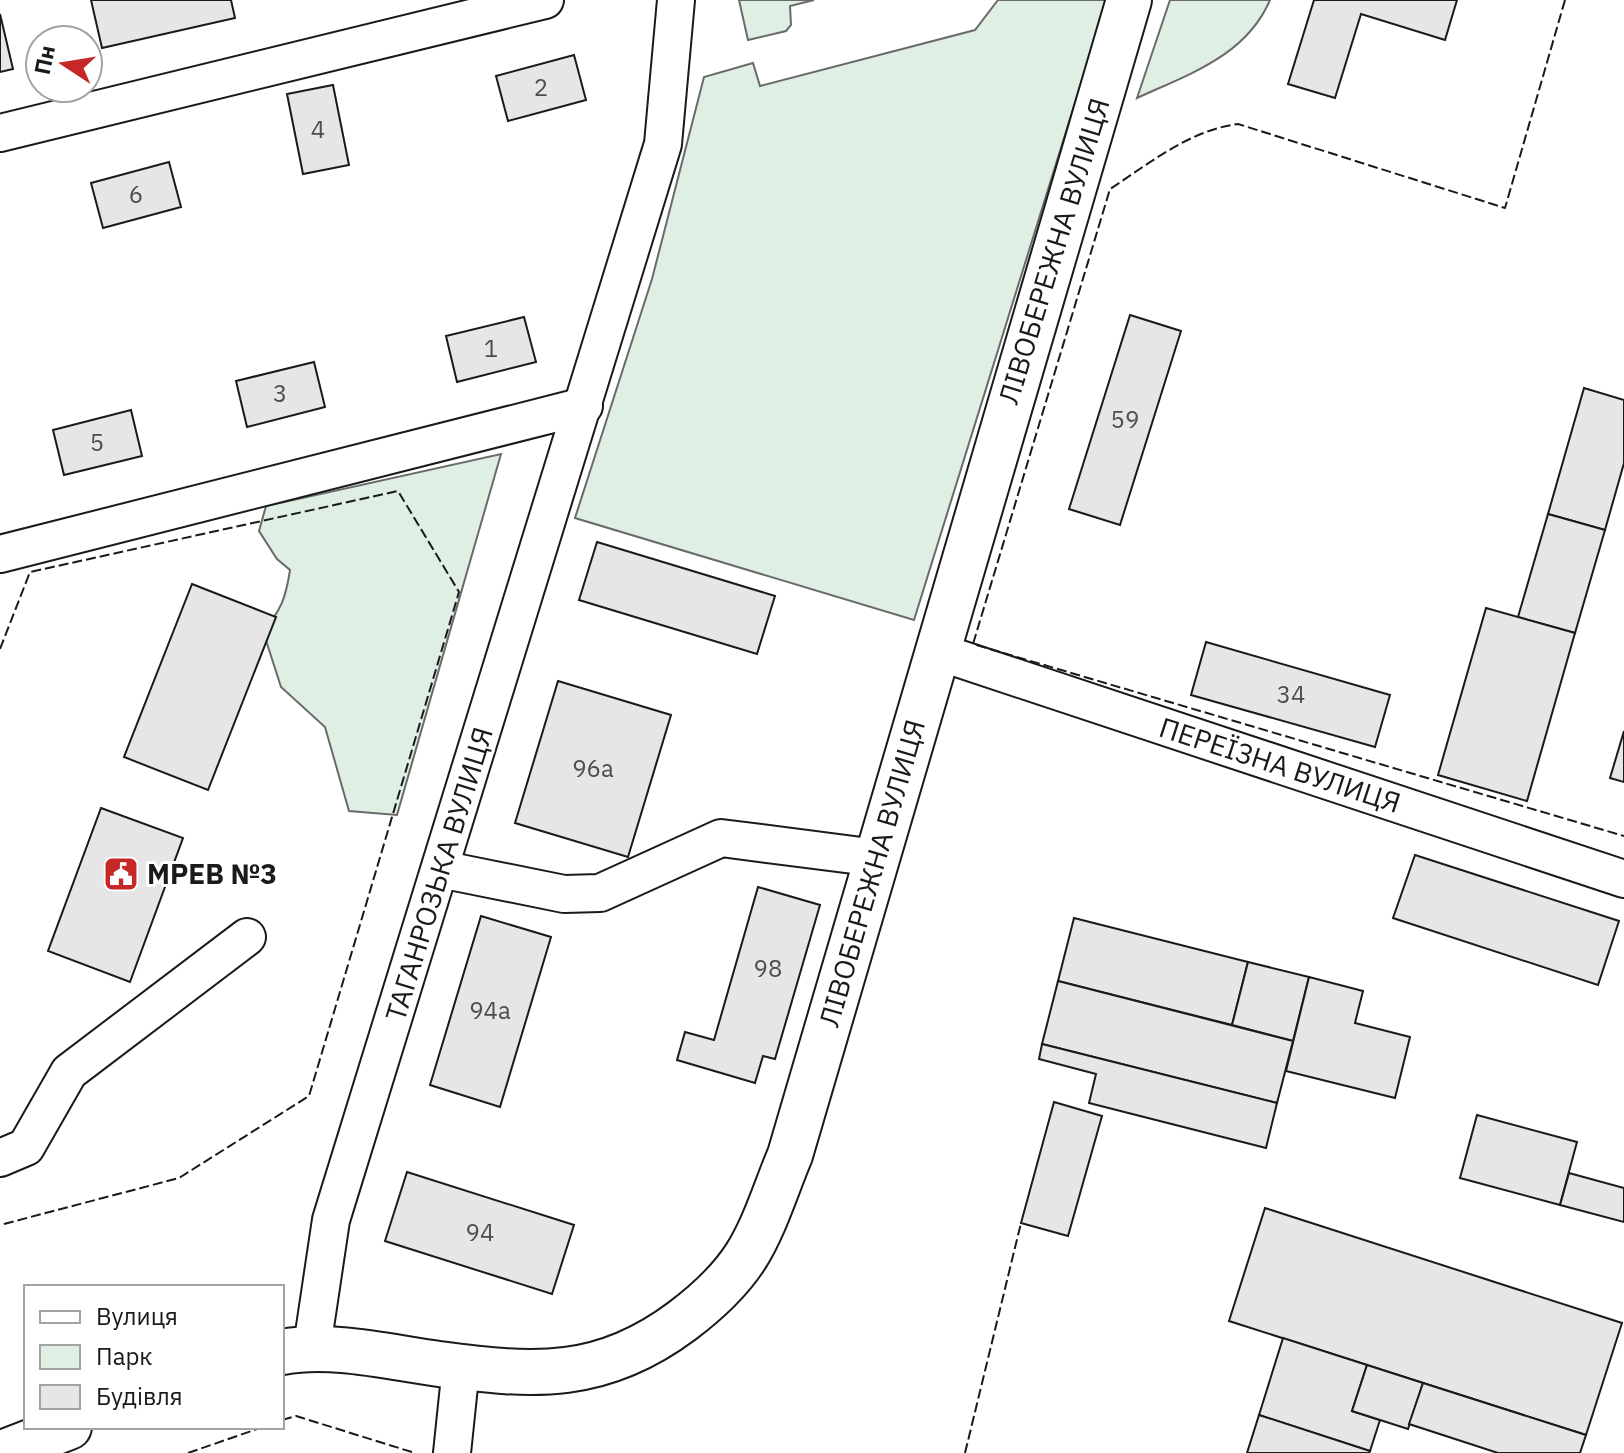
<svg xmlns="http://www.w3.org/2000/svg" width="1624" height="1453" viewBox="0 0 1624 1453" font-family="'IBM Plex Sans',sans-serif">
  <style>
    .green { fill: #e0efe3; stroke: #6a6a6a; stroke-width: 2 }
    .building { fill: #e6e6e6; stroke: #1a1a1a; stroke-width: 2 }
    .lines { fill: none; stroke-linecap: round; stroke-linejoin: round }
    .minor-casing { stroke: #1a1a1a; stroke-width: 40 }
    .major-casing { stroke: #1a1a1a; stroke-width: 48 }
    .minor { stroke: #fff; stroke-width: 36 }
    .major { stroke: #fff; stroke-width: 44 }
    .fence { stroke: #1a1a1a; stroke-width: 2; stroke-dasharray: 10 4; stroke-linecap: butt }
    .labels { text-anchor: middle; stroke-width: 6; stroke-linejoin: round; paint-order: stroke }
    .number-label { font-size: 24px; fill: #4d4d4d }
    .street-label { font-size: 28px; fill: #1a1a1a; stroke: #fff }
    .poi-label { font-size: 28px; font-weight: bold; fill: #1a1a1a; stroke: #fff; text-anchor: start }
  </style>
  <rect width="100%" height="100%" fill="#fff"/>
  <g class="green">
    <polygon points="739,0 814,0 790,6 791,25 786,31 748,40"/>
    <polygon points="998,0 1107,0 914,620 575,518 652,279 704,77 753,63 760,86 975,30"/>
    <path d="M1170,0H1270C1246,56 1189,74 1137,98Z"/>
    <path d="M501,454L397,815L349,811L325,727L281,687L263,631C281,611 286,597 290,570L277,559L259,531L266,506Z"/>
  </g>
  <g class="building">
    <polygon points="91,0 231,0 235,18 102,48"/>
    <polygon points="1314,0 1457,0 1445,40 1361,14 1335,98 1288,84"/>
    <polygon points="0,14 13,69 0,72"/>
    <polygon points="574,55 586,100 508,121 496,76"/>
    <polygon points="333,85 349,165 303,174 287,94"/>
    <polygon points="169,162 181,207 103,228 91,183"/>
    <polygon points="1130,315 1181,331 1120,525 1069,509"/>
    <polygon points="524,317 536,362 457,382 446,336"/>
    <polygon points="314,362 325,407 247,427 236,381"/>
    <polygon points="1584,388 1624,400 1624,463 1605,530 1548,514"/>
    <polygon points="131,410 142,456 64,475 53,430"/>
    <polygon points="1548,514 1605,530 1575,633 1518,617"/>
    <polygon points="597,542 775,596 757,654 579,600"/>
    <polygon points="192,584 276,617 208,790 124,757"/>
    <polygon points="1486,608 1575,633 1527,801 1438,775"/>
    <polygon points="1206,642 1390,695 1375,747 1191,695"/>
    <polygon points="558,681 671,715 628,857 515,823"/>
    <polygon points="1624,731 1624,782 1610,778"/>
    <polygon points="101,808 183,838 130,982 48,951"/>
    <polygon points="1415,855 1619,921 1598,985 1393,918"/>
    <polygon points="758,887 820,905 775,1059 763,1056 755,1083 677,1060 685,1032 714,1040"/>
    <polygon points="481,916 551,937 500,1107 430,1085"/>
    <polygon points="1074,918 1248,962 1232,1025 1058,981"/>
    <polygon points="1248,962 1309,977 1293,1041 1232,1025"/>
    <polygon points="1309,977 1363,991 1355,1023 1410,1037 1395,1098 1286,1071"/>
    <polygon points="1058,981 1293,1041 1277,1103 1042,1044"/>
    <polygon points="1042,1044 1277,1103 1266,1148 1089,1103 1096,1074 1039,1059"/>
    <polygon points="1054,1102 1102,1116 1068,1236 1021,1223"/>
    <polygon points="1477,1115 1577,1142 1560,1205 1460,1178"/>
    <polygon points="407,1172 574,1225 552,1294 385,1241"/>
    <polygon points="1569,1173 1624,1188 1624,1222 1560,1205"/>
    <polygon points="1265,1208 1622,1323 1586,1435 1229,1321"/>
    <polygon points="1283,1338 1367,1365 1352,1411 1380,1420 1370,1451 1259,1415"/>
    <polygon points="1367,1365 1423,1383 1408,1429 1352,1411"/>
    <polygon points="1423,1383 1586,1435 1580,1453 1498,1453 1409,1424"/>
    <polygon points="1259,1415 1370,1451 1369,1453 1247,1453"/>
  </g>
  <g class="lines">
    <defs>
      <g id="minor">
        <polyline points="0,133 545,0"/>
        <polyline points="0,554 584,406"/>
        <polyline points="936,651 1624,879"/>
        <polyline points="440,869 564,894 600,893 721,838 877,858"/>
        <polyline points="0,1158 26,1147 69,1072 247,937"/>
        <polyline points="312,1347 331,1220 663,144 676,0"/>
        <polyline points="452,1453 461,1367"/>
      </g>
      <g id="major">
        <path d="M282,1352C333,1343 388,1357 439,1364C535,1377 602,1381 682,1321C706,1303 730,1281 746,1256C765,1226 776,1188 790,1155L1129,0"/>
        <polyline points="2,1453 69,1427"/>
      </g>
    </defs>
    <use href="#minor" class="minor-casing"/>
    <use href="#major" class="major-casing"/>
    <use href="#minor" class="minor"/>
    <use href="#major" class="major"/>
    <g class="fence">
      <path d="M1565,0L1505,208L1238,124C1190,130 1150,163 1110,189L973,644L1624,836"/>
      <polyline points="0,649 30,572 398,491 459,592 309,1096 179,1178 0,1225"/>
      <polyline points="282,1420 296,1416 415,1453"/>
      <polyline points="188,1453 263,1427"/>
      <polyline points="965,1453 1021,1223"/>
    </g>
  </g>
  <defs>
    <symbol id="civic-square" viewBox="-11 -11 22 22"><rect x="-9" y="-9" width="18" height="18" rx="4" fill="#c62828" stroke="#fff"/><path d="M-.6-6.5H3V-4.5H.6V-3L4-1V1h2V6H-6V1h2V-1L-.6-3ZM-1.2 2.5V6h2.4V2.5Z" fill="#fff"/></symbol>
  </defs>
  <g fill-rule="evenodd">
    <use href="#civic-square" x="101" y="854" width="40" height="40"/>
  </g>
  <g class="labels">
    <g class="number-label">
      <text x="541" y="96">2</text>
      <text x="318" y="138">4</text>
      <text x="136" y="203">6</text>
      <text x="491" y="357">1</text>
      <text x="280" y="402">3</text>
      <text x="1125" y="428">59</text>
      <text x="97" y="451">5</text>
      <text x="1291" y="703">34</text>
      <text x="593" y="777">96a</text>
      <text x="768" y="977">98</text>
      <text x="490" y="1019">94а</text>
      <text x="480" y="1241">94</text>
    </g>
    <g class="street-label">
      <text transform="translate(1054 251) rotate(-73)" y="10">ЛІВОБЕРЕЖНА ВУЛИЦЯ</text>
      <text transform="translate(1280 765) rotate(18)" y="10">ПЕРЕЇЗНА ВУЛИЦЯ</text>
      <text transform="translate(872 873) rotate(-74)" y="10">ЛІВОБЕРЕЖНА ВУЛИЦЯ</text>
      <text transform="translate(439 874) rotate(-73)" y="10">ТАГАНРОЗЬКА ВУЛИЦЯ</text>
    </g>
    <g class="poi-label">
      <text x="147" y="884">МРЕВ №3</text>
    </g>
  </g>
  <rect x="24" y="1285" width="260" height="144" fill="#ffffff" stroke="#a3a3a3" stroke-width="2"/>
  <rect x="40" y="1311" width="40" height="12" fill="#ffffff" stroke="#a3a3a3" stroke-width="2"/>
  <text x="96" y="1325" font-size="24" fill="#1a1a1a">Вулиця</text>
  <rect x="40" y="1345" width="40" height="24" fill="#e0efe3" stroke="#a3a3a3" stroke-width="2"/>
  <text x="96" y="1365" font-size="24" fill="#1a1a1a">Парк</text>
  <rect x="40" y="1385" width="40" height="24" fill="#e6e6e6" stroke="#a3a3a3" stroke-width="2"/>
  <text x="96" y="1405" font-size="24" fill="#1a1a1a">Будівля</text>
  <g transform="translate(64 64) rotate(282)"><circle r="38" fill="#ffffff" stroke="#a3a3a3" stroke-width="2"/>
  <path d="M0-6L14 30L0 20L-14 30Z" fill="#c62828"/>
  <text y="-12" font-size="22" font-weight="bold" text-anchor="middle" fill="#1a1a1a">Пн</text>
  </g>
</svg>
